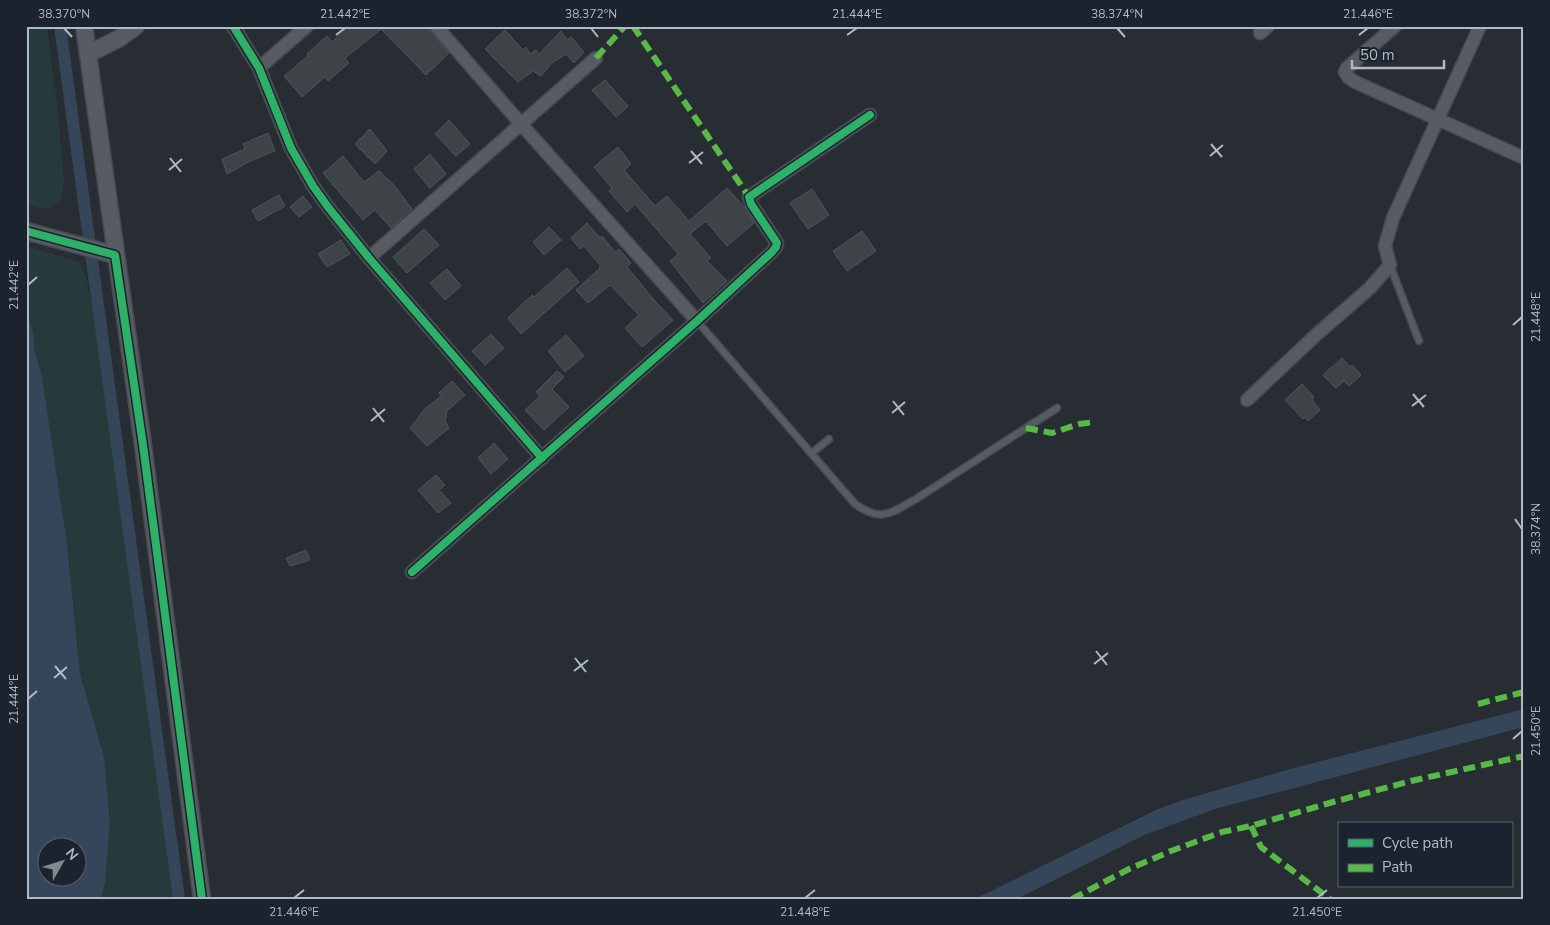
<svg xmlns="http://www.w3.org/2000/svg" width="1550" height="925" viewBox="0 0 1550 925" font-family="'Nunito Sans',sans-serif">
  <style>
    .green { fill: #273a3b }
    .water { fill: #35465b; fill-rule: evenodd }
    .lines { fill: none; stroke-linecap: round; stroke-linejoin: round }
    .canal { stroke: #35465b; stroke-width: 12 }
    .building { fill: #3e4348; stroke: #4f545b }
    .service-casing { stroke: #45494e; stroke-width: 9 }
    .minor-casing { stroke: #45494e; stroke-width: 15 }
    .tertiary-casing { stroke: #45494e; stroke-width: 19 }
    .service { stroke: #575b62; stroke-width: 6 }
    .minor { stroke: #575b62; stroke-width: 12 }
    .tertiary { stroke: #575b62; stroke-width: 16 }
    .quiet { stroke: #58b947; stroke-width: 6; stroke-dasharray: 12 6; stroke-linecap: butt }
    .cycleway-casing { stroke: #1b242e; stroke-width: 11 }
    .cycleway { stroke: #2db169; stroke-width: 8 }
    .ticks { fill: none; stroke: #b0b9c5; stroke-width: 2 }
    .neatline { fill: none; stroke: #b0b9c5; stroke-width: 2 }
    .ticks-label { font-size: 12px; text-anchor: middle; fill: #b0b9c5 }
  </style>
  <rect width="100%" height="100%" fill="#272d33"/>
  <g class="green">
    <path d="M26,26H47L58,113L64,181L61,201C48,211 41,210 26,203Z"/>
    <polygon points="26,246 79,262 86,277 97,332 172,893 171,899 101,899 105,883 110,822 104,757 80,674 67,544 42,377 34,350 34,337 26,310"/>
  </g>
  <g class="water">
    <path d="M26,310L34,337V350L42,377L67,544L80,674L104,757L110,822L105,883L101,899H26ZM48,848H78V878H48Z"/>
    <polygon points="1524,709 1524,727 1215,809 1144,835 1017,899 975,899 1158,809 1183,800 1294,768"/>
  </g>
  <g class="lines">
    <polyline class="canal" points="60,26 179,899"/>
  </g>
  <g class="building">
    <polygon points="349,26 426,26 449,53 426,75 381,29 345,58 349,63 328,81 325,77 302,97 284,76 308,56 307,54 327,36 332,42"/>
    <polygon points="505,30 523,50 526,47 530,54 536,50 539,54 561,31 567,40 571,37 584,52 574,63 566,54 552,63 541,76 533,71 518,82 485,49"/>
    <polygon points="605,80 628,106 616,117 592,90"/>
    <polygon points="449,120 470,144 456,156 435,134"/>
    <polygon points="370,129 387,151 375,164 355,144"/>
    <polygon points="268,133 275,151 250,161 227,174 222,159 245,149 243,144"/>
    <polygon points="618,147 631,164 624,170 655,206 667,196 689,221 727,188 744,207 754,223 727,246 706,221 690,234 711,258 707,261 727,281 703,303 670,261 678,254 635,204 627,212 609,191 612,188 594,167"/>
    <polygon points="430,154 446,174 430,188 414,169"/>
    <polygon points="343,156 364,182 379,171 394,185 412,209 391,228 375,210 363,220 323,173"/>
    <polygon points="812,189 829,215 808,229 790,203"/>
    <polygon points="279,195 285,206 258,221 252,210"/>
    <polygon points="303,196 312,207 299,217 290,207"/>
    <polygon points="587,223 600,238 602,236 615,252 619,249 631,263 627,267 654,300 673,320 642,347 625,328 639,315 610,285 588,303 576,290 600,268 599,267 601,266 584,246 580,249 571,238"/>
    <polygon points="549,227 561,240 544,255 533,242"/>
    <polygon points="424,229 439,245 407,273 393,257"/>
    <polygon points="862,231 876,251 847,271 833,251"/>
    <polygon points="341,240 350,254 327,267 318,254"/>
    <polygon points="567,268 579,282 521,334 508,318 532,295 534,297"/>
    <polygon points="447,269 461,286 445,300 430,283"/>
    <polygon points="491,334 504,348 485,365 472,351"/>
    <polygon points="566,335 584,356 565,372 548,351"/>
    <polygon points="1342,358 1350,367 1352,365 1361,375 1349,386 1344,381 1336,388 1323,375"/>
    <polygon points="557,371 564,377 552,389 569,407 544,430 525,410 540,396 536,392"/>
    <polygon points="452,381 465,395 447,411 445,421 449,428 427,446 410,428 425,409 441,396 439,393"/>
    <polygon points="1302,384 1314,397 1312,400 1320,410 1308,421 1305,417 1303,419 1285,400"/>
    <polygon points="494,443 508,459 491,474 478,458"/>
    <polygon points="436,475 445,485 439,490 451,503 438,513 418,490"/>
    <polygon points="306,550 310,560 290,566 286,558"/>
  </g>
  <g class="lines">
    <defs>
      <g id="service">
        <polyline points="1390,265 1419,341"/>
        <path d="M697,321L855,504C881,523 891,513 916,499L1057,408"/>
        <polyline points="812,453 829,439"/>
      </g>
      <g id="minor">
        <polyline points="233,26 259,68 291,148 313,186 328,207 369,258 542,458"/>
        <polyline points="436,26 521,124 697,321"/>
        <polyline points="1395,26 1347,68 1345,72 1348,77 1355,82 1524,158"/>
        <polyline points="1260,33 1268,26"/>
        <polyline points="259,68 307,26"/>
        <polyline points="369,258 596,58"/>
        <polyline points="1247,400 1317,334 1370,288 1390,265 1385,246 1393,218 1480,26"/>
        <polyline points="412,572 697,321 772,252 776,247 777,243 751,204 749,197 870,115"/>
      </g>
      <g id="tertiary">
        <polyline points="84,26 143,445 202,899"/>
        <polyline points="88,54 120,38 136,26"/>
        <polyline points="26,231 115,255"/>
      </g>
    </defs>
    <use href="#service" class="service-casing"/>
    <use href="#minor" class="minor-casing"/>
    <use href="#tertiary" class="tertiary-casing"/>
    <use href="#service" class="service"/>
    <use href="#minor" class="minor"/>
    <use href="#tertiary" class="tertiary"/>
    <g class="quiet">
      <polyline points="633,26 749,197"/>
      <polyline points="596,58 625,26"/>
      <polyline points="1026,428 1052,433 1079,424 1095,422"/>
      <polyline points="1478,704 1524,692"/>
      <polyline points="1251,826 1261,847 1330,899"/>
      <polyline points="1072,899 1129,869 1171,851 1222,832 1251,826 1333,802 1411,781 1524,756"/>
    </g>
    <defs>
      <g id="cycleway">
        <polyline points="233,26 259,68 291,148 313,186 328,207 369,258 542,458"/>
        <polyline points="26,231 115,255 143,445 202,899"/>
        <polyline points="412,572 697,321 772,252 776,247 777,243 751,204 749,197 870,115"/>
      </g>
    </defs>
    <use href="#cycleway" class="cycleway-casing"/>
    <use href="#cycleway" class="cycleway"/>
  </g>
  <path class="ticks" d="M64,28L72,37M591,28L598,37M1117,28L1125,37M336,35L345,28M847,35L857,28M1359,35L1368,28M1211,144L1222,157M691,151L702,164M1210,156L1223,145M170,158L181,172M689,163L703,152M169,170L182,159M28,285L37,277M1513,325L1522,317M1413,394L1424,407M893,401L904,415M1412,406L1426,395M373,408L384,422M892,413L905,402M371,421L385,409M1515,519L1522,529M1096,651L1107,665M575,658L586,672M1094,664L1108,653M55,666L66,679M574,671L588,660M54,678L67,667M28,699L37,691M1513,739L1522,731M294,898L304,890M805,898L815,890M1317,898L1327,890"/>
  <rect width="1550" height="925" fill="none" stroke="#1b242e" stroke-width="55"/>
  <rect x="1338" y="822" width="175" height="65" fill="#1b242e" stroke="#57606a"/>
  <rect x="1348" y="839" width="25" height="8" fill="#2db169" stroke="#57606a"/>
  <text x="1382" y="848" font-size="15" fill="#b0b9c5">Cycle path</text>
  <rect x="1348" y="864" width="25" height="8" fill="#58b947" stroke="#57606a"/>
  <text x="1382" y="872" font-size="15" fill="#b0b9c5">Path</text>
  <g transform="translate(62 862) rotate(51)"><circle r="24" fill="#1b242e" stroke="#57606a"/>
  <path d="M0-4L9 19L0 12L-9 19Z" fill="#808892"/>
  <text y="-8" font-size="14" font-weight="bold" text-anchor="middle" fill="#b0b9c5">N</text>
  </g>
  <path d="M1352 60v8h92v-8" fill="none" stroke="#b0b9c5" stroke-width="2.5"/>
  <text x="1360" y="60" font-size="15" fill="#b0b9c5" stroke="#1b242e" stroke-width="4" paint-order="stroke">50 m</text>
  <rect x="28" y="28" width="1494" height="870" class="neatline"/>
  <g class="ticks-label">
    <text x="64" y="18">38.370°N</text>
    <text x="345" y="18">21.442°E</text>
    <text x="591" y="18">38.372°N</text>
    <text x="857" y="18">21.444°E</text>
    <text x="1117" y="18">38.374°N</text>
    <text x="1368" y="18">21.446°E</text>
    <text transform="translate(14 285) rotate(-90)" y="4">21.442°E</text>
    <text transform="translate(1536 317) rotate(-90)" y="4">21.448°E</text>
    <text transform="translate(1536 529) rotate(-90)" y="4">38.374°N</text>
    <text transform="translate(14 699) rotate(-90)" y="4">21.444°E</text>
    <text transform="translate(1536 731) rotate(-90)" y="4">21.450°E</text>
    <text x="294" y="916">21.446°E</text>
    <text x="805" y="916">21.448°E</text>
    <text x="1317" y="916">21.450°E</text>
  </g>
</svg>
